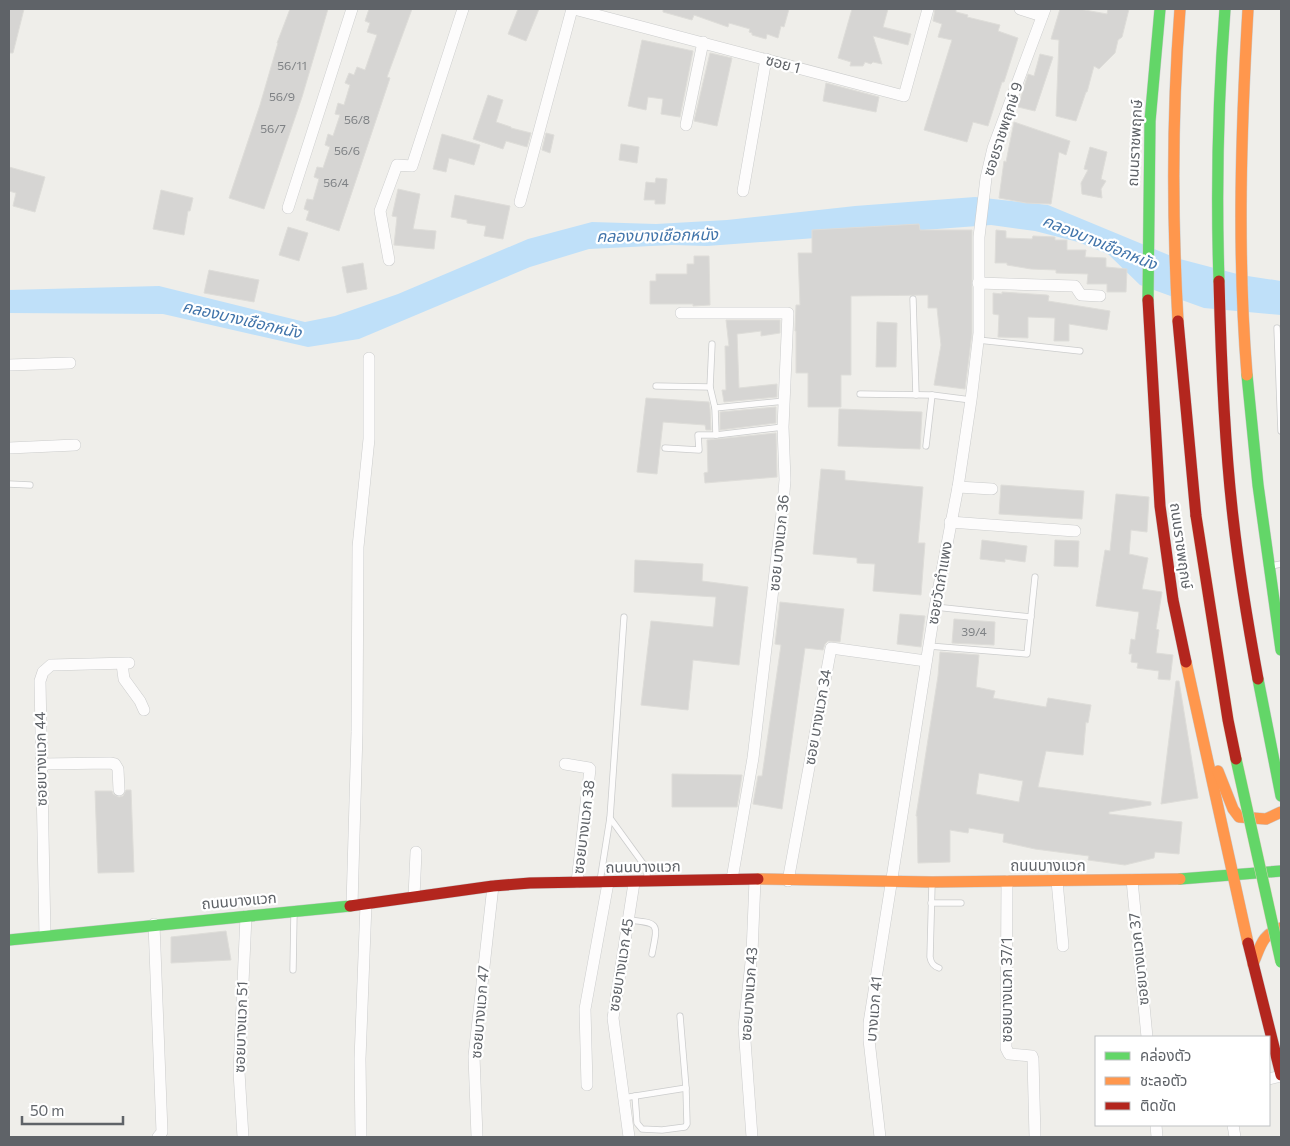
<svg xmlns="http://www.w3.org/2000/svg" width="1290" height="1146" viewBox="0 0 1290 1146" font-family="Commissioner,'Noto Sans Thai',sans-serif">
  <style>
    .water { fill: #bfe0f9 }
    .building { fill: #d6d5d3; stroke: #deddd9; fill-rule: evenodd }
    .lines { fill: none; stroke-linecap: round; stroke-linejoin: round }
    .lane-casing { stroke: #cbcccc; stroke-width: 7 }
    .street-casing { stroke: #cbcccc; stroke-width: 12 }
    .fast-casing { stroke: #cacacb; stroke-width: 12 }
    .slow-casing { stroke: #cacacb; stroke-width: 12 }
    .jam-casing { stroke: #cacacb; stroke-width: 12 }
    .lane { stroke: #fdfcfc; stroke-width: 5.5 }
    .street { stroke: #fdfcfc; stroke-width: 11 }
    .fast { stroke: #63d668; stroke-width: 11 }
    .slow { stroke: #ff974d; stroke-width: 11 }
    .jam { stroke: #b3261e; stroke-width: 11 }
    .fast-bridge-casing { stroke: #d7ceb8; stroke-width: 12; stroke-linecap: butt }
    .jam-bridge-casing { stroke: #d7ceb8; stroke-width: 12; stroke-linecap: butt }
    .fast-bridge { stroke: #63d668; stroke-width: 11 }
    .jam-bridge { stroke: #b3261e; stroke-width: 11 }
    .labels { text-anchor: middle; stroke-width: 4.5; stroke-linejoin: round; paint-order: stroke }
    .number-label { font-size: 12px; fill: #7e8184 }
    .street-label { font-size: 15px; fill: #5f6368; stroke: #fff }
    .water-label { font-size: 16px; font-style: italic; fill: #4174aa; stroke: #fff }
  </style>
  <rect width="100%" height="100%" fill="#efeeea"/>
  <polygon class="water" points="975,197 1048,205 1176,258 1241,275 1281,281 1281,315 1204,308 1140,285 1108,254 1078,242 1035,231 991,225 707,246 672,245 589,249 530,267 359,339 308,347 163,314 9,313 9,290 159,286 305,322 335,316 398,294 528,239 592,222 656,224 727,220 855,206"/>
  <g class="building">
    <polygon points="9,9 24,9 13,53 9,53"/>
    <polygon points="290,9 328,9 302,97 264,209 229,198 260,105 278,43 277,43"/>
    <polygon points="369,9 412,9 387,77 390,78 339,231 306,220 309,211 304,209 307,199 313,200 319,179 314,177 317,167 323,168 330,147 325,145 328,134 333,136 340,115 335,114 338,103 344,105 350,85 345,83 349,73 354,75 357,67 365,70 377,35 367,32 370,23 365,21"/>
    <polygon points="518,9 539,9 526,41 508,34"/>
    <polygon points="663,9 789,9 784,27 781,26 778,38 767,34 766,39 752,35 752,33 749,32 750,29 729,23 728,27 694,15 692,20 663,12"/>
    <polygon points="852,9 888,9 883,27 911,34 908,45 873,36 882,64 873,62 871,64 865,62 863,66 850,66 851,62 838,58"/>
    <polygon points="935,9 956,9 956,12 968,15 967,17 1000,25 998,31 1018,38 1004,82 1002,82 988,126 973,122 967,142 924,130 952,40 938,37 942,24 933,21"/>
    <polygon points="1060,9 1079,9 1107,14 1108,9 1129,9 1122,37 1118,40 1115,53 1099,69 1094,66 1087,92 1086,92 1076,121 1056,116 1059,40 1051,39"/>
    <polygon points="642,40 693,51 680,117 661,114 663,99 648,97 646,110 628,106"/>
    <polygon points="710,53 732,58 717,126 694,121"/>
    <polygon points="1040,54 1053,57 1035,111 1018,107 1028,74 1034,76"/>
    <polygon points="826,83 879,97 876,112 823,101"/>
    <polygon points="488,95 503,100 496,122 511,127 511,128 531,133 527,147 506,141 503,149 473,139"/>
    <polygon points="1014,122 1070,141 1066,155 1059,152 1051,204 1026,203 999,198 1004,161 1006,162"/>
    <polygon points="546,133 554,135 550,153 542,150"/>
    <polygon points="442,134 480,145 474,165 449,158 446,172 433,169"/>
    <polygon points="621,144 639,147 637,163 619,160"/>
    <polygon points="1090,147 1107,152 1101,179 1106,181 1101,189 1102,198 1082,194 1081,183 1088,170 1084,169"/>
    <polygon points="9,167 45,177 35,212 13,206 16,193 9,191"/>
    <polygon points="656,178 667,179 665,204 655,204 655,200 644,200 646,182 655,183"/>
    <polygon points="398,189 420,194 413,229 436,231 434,249 394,245 397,217 392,216"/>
    <polygon points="161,190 193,198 190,211 188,211 184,235 153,229"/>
    <polygon points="455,195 510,206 503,239 484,236 486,226 467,223 467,220 451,217"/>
    <polygon points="919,224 920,230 972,230 972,333 965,389 934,385 941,345 937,308 928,308 928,295 851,296 851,375 841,375 841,407 808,407 808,373 796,373 796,331 795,331 796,305 800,305 798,253 812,253 812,230"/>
    <polygon points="288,227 308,233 299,261 279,255"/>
    <polygon points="996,230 1006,231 1006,238 1032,239 1033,236 1055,237 1055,240 1067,240 1067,250 1086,250 1085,257 1106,258 1106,267 1127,269 1126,292 1107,292 1107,284 1087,284 1088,274 1056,273 1056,270 1031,269 1007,265 1007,263 995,263"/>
    <polygon points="694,256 709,256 710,305 693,306 693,304 650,304 650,281 656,281 656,274 687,274 687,264 694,264"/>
    <polygon points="363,263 367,289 347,293 342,267"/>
    <polygon points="209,270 259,280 254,302 204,293"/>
    <polygon points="1002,292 1047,295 1049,296 1048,301 1110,311 1107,330 1069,324 1069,341 1054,341 1055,318 1028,317 1028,338 998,337 999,315 993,314 993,293 1002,294"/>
    <polygon points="726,320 780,320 780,333 761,336 761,331 737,334 739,388 777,384 777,397 724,402 722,390 726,390 725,346 729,346"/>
    <polygon points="877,322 897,323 896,367 876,367"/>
    <polygon points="646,398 709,402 710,409 711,430 706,430 705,425 663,422 657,474 637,472"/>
    <polygon points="776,407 776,423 720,430 720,412"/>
    <polygon points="839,409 922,412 920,449 838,446"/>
    <polygon points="776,433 777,477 705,483 704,473 708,472 707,440"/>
    <polygon points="821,469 845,471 845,480 923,487 918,543 925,543 921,595 873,591 875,564 857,563 857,558 813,554"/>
    <polygon points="1001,485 1084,491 1082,519 999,514"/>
    <polygon points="1116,494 1149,497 1147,532 1131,530 1129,554 1148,558 1142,589 1162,592 1156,629 1159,630 1156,653 1173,655 1170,680 1158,679 1159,671 1137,668 1138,663 1131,662 1132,654 1129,654 1131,639 1135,640 1139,612 1096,606 1105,550 1110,551"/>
    <polygon points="982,540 1027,546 1025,562 1005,559 1005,562 980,559"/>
    <polygon points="1055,540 1079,541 1078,567 1054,566"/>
    <polygon points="635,560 703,564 702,581 748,587 739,665 693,660 688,710 641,705 651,621 713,627 716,597 634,592"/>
    <polygon points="780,602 844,609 840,642 828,641 825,644 823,650 805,648 782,809 753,804 758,776 762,776 781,645 775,644"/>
    <polygon points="900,614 925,616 921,647 897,644"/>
    <polygon points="954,619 995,622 994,645 952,643"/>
    <path d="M940,652L979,655L976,687L995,691L993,698L1046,707L1048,698L1091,705L1088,723L1086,722L1083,755L1046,751L1038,787L1151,802V805L1109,812V814L1182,822L1179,854L1155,852L1154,858L1125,865L1088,860L1089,856L1035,849L1003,842L1004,834L969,828L968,833L950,830V862L918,863L917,816H916L938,676ZM979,773L1023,781L1019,802L976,794Z"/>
    <polygon points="1176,681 1179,681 1198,798 1161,804"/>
    <polygon points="672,774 742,775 737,807 672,807"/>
    <polygon points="126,790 131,790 134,872 98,873 95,791 112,791 113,794 119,797 123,796"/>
    <polygon points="226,931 231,960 171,963 171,937"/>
  </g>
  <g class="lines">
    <defs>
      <g id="lane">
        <polyline points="913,299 916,395"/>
        <polyline points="1277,328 1281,431"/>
        <polyline points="978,340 1080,351"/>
        <polyline points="712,344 710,387 715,408 716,435"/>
        <polyline points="656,386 710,387"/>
        <polyline points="860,394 932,395 971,400"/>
        <polyline points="715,408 785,401"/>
        <polyline points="926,446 932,395"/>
        <polyline points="665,448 699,450 698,435 716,435 783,427"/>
        <polyline points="9,484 30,485"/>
        <polyline points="1271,566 1281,564"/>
        <polyline points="935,607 1031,617"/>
        <polyline points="624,617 610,818 647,869 647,880"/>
        <polyline points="929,646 1027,654 1035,577"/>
        <polyline points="600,881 610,818"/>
        <path d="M932,884L930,957C931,963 933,966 939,968"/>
        <polyline points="931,903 961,903"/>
        <path d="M628,920C660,923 658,923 652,954"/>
        <polyline points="293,970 294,913"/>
        <polyline points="635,1096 637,1123 642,1129 662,1130 685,1127 687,1124 686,1088 680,1016"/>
        <polyline points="623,1098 686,1088"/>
      </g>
      <g id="street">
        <polyline points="574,9 904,96 928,9"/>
        <polyline points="1020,9 1042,16"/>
        <polyline points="686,125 703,42"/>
        <polyline points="743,191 766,59"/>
        <polyline points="520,202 572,9"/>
        <polyline points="288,208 352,9"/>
        <polyline points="389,260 380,211 397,165 412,166 463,9"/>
        <polyline points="978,283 1075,286 1081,295 1100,296"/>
        <polyline points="681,313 788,313 783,427 785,480 783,504 753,758 732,879"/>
        <polyline points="9,365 70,363"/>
        <polyline points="9,448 75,445"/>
        <polyline points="958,487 992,489"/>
        <polyline points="950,522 1075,531"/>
        <polyline points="122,664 124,679 140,701 144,710"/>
        <polyline points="42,764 110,763 115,764 118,769 119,790"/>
        <polyline points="565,764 589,768 590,769 577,882"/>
        <polyline points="1132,880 1147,1037"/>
        <polyline points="788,881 831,648 926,661"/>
        <polyline points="1007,881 1006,1048 1009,1054 1032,1056 1033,1059 1035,1137"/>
        <polyline points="1057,881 1063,946"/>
        <polyline points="414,897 416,852"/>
        <polyline points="352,905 357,732 358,547 369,439 369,358"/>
        <polyline points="154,924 162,1132 158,1137"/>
        <polyline points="45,936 40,681 43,672 51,665 129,663"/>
        <polyline points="1269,1079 1281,1076"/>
        <polyline points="587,1085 585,1009 608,883"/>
        <polyline points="1156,1125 1157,1137"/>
        <polyline points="1233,1125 1235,1137"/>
        <polyline points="243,1137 239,1072 246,916"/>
        <polyline points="361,1137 360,1059 366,904"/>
        <polyline points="477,1137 474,1056 493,886"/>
        <polyline points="629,1137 613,1018 634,883"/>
        <polyline points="752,1137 744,1027 752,953 755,880"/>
        <polyline points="880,1137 869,1040 869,1023 935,607 958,487 971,400 979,333 979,237 986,178 993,148 1045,9"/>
      </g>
      <g id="fast">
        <path d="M1219,281C1216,190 1218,99 1225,9"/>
        <polyline points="1148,300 1150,121 1160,9"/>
        <polyline points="1247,375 1258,485 1281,650"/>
        <polyline points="1258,679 1281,796"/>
        <polyline points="1180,879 1281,871"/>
        <polyline points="9,940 350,906"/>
      </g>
      <g id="slow">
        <path d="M1178,321C1172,217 1172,113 1180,9"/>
        <path d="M1247,375C1237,253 1241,131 1248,9"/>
        <polyline points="1186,662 1248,943"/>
        <polyline points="1218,771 1233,809 1239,817 1266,819 1281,812"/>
        <polyline points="758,879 932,882 1180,879"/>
        <path d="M1253,964C1261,946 1261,935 1281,928"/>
      </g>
      <g id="jam">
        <path d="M1219,281C1221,359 1224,439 1233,517C1239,571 1248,625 1258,679"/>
        <polyline points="1148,300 1160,506 1173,600 1186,662"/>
        <polyline points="1178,321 1196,516"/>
        <polyline points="350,906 493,886 530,883 758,879"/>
        <polyline points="1248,943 1281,1075"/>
      </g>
    </defs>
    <use href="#lane" class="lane-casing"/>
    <use href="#street" class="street-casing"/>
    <use href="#fast" class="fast-casing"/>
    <use href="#slow" class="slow-casing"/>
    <use href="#jam" class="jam-casing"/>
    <use href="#lane" class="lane"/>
    <use href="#street" class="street"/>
    <use href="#fast" class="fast"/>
    <use href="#slow" class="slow"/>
    <use href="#jam" class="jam"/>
    <defs>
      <polyline id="fast-bridge" points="1236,759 1281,962"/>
      <polyline id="jam-bridge" points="1196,516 1228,720 1236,759"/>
    </defs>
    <use href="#fast-bridge" class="fast-bridge-casing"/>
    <use href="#jam-bridge" class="jam-bridge-casing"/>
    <use href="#fast-bridge" class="fast-bridge"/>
    <use href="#jam-bridge" class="jam-bridge"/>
  </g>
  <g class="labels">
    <g class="number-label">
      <text x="292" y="70">56/11</text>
      <text x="282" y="101">56/9</text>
      <text x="357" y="124">56/8</text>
      <text x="273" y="133">56/7</text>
      <text x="347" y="155">56/6</text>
      <text x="336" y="187">56/4</text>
      <text x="974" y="636">39/4</text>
    </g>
    <g class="street-label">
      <text transform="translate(783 64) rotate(15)" y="5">ซอย 1</text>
      <text transform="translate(1003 129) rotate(-72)" y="5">ซอยราชพฤกษ์ 9</text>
      <text transform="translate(1135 143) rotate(-87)" y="5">ถนนราชพฤกษ์</text>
      <text transform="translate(779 543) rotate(-84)" y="5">ซอย บางแวก 36</text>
      <text transform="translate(1181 546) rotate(82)" y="5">ถนนราชพฤกษ์</text>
      <text transform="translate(940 583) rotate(-80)" y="5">ซอยวัดกำแพง</text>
      <text transform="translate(818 717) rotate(-80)" y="5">ซอย บางแวก 34</text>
      <text transform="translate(41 759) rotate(-91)" y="5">ซอยบางแวก 44</text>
      <text transform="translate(584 827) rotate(-83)" y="5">ซอยบางแวก 38</text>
      <text x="1048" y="871">ถนนบางแวก</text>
      <text transform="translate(643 867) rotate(-1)" y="5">ถนนบางแวก</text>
      <text transform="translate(239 901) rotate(-5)" y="5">ถนนบางแวก</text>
      <text transform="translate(1139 959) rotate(-96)" y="5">ซอยบางแวก 37</text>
      <text transform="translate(621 965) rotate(-81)" y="5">ซอยบางแวก 45</text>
      <text transform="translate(1007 990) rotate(-90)" y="5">ซอยบางแวก 37/1</text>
      <text transform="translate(749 994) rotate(-86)" y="5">ซอยบางแวก 43</text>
      <text transform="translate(874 1009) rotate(-85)" y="5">บางแวก 41</text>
      <text transform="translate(480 1012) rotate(-85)" y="5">ซอยบางแวก 47</text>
      <text transform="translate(241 1027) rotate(-88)" y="5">ซอยบางแวก 51</text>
    </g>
    <g class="water-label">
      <text transform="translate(657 235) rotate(-1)" y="6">คลองบางเชือกหนัง</text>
      <text transform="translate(1100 242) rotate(22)" y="6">คลองบางเชือกหนัง</text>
      <text transform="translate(242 319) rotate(13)" y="6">คลองบางเชือกหนัง</text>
    </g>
  </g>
  <rect width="1290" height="1146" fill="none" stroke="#5f6368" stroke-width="20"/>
  <rect x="1095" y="1036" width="175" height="90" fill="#ffffff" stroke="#bfc1c3"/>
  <rect x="1105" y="1052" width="25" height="8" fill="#63d668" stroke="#bfc1c3"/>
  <text x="1140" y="1061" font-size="15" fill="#5f6368">คล่องตัว</text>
  <rect x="1105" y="1077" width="25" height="8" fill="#ff974d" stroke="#bfc1c3"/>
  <text x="1140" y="1086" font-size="15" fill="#5f6368">ชะลอตัว</text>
  <rect x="1105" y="1102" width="25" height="8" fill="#b3261e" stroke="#bfc1c3"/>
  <text x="1140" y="1111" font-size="15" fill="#5f6368">ติดขัด</text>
  <path d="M22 1116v8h101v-8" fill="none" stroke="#5f6368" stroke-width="2.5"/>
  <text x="30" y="1116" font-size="15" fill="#5f6368" stroke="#ffffff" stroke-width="4" paint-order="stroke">50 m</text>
</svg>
